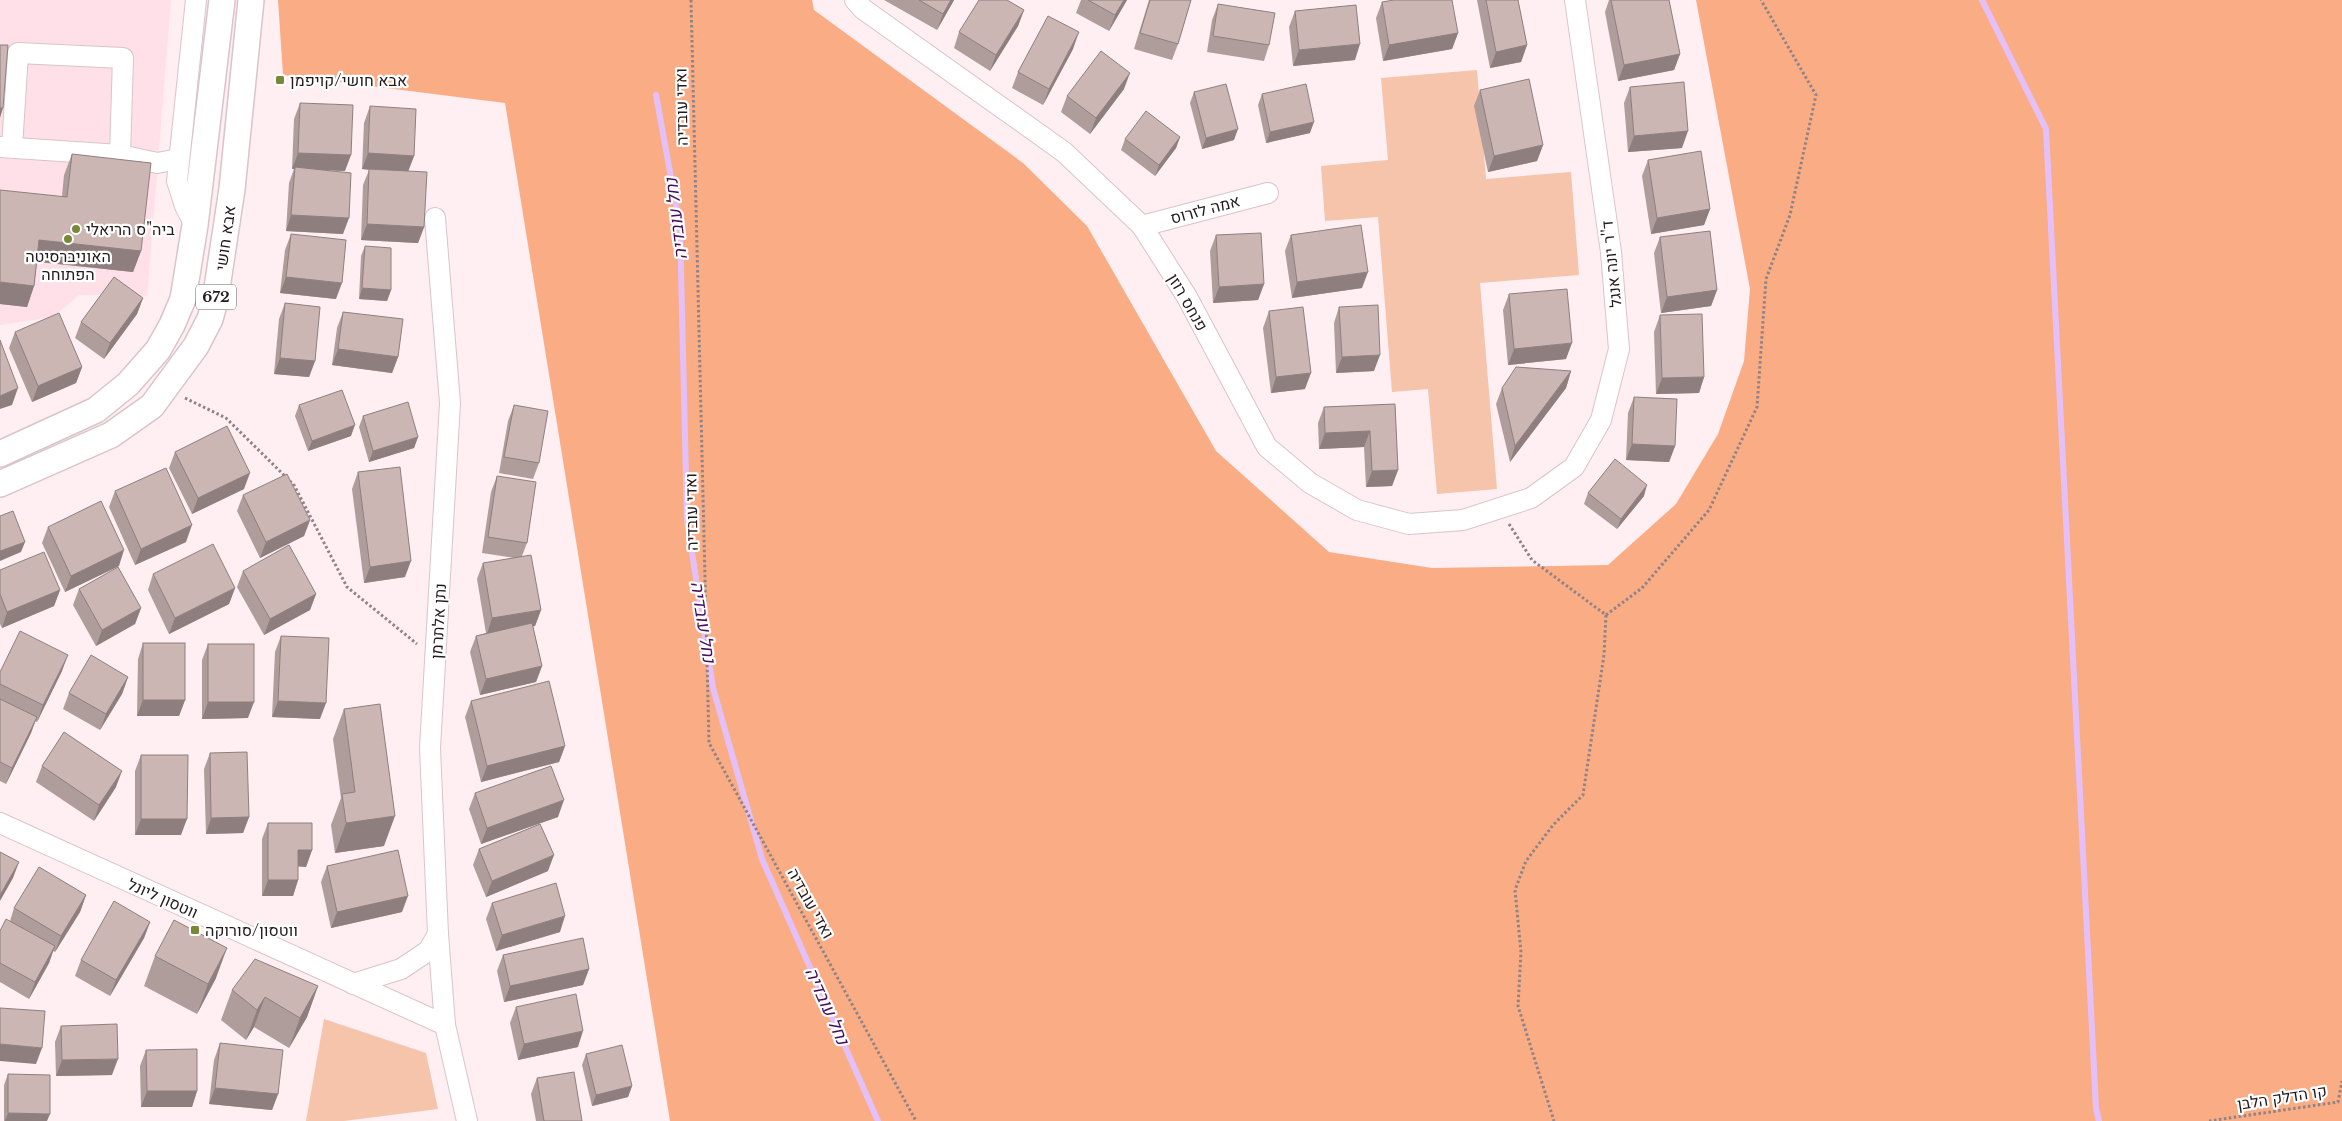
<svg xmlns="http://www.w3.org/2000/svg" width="2342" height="1121" viewBox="0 0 2342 1121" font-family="'Libre Baskerville',Heebo,serif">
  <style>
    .built { fill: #ffe0e8 }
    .green { fill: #f5c4ab }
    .forest { fill: #faad85 }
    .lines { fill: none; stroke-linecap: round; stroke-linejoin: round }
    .stream { stroke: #e3c1f8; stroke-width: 6 }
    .minor-casing { stroke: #d9c4ca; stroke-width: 22 }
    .major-casing { stroke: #d9c4ca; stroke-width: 28 }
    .path { stroke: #8f8386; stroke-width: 3; stroke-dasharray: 2.5 2.5; stroke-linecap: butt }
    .minor { stroke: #fff; stroke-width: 20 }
    .major { stroke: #fff; stroke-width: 25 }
    .wall { fill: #af9d9b }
    .shaded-wall { fill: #8e7f7e }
    .building { fill: #cbb6b4; stroke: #8e7f7e }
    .poi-dot { fill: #778837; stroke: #fff; stroke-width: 2 }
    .labels { text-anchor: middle; stroke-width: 4.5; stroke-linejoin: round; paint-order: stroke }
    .shield { fill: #fff; stroke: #645f60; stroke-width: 1 }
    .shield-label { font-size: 15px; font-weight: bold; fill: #221a1c }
    .poi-label { font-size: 16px; fill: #221a1c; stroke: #fff; text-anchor: start }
    .street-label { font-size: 16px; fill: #221a1c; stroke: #fff }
    .water-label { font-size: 18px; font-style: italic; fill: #460d5f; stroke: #fff }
  </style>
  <rect width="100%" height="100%" fill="#ffeef2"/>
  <polygon class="built" points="0,0 171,0 147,296 79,295 53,317 0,325"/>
  <g class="green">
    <polygon points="1477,70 1486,179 1571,172 1579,275 1480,283 1497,489 1437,494 1428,389 1392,392 1378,217 1325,221 1321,166 1388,160 1381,78"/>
    <polygon points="324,1019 426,1053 438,1109 344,1121 306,1121"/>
  </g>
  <polygon class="forest" points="278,0 812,0 814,10 1023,163 1087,226 1216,451 1329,552 1432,568 1608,565 1676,504 1718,434 1744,361 1750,289 1696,0 2342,0 2342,1121 670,1121 505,103 283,75"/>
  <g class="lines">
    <g class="stream">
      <polyline points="1982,0 2046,129 2096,1108 2099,1121"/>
      <polyline points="656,95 680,227 687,520 713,688 762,859 878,1121"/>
    </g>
    <defs>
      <g id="minor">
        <polyline points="855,0 863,9 1064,152 1142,226 1187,297 1267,447 1310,483 1357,510 1409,524 1463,520 1531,498 1574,467 1601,420 1619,349 1611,252 1575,0"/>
        <polyline points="0,147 120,155 157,163 179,159"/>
        <polyline points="12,147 18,53 123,58 120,155"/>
        <polyline points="435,218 450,403 430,748 438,934 445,1025 467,1121"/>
        <polyline points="195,225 185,206 177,181 196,0"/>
        <polyline points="1142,226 1268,193"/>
        <polyline points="0,823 445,1025"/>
        <polyline points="353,984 401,969 428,951 438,934"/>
      </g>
      <g id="major">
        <polyline points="0,454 96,410 128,384 158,350 172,325 183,299 195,225 222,0"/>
        <polyline points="0,484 111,435 152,406 196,346 210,319 215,301 232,189 251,0"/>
      </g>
    </defs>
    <use href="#minor" class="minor-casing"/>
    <use href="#major" class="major-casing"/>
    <g class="path">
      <polyline points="691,0 709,743 916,1121"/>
      <polyline points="185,398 226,418 294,485 347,587 417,644"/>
      <polyline points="1509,524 1532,560 1606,615 1604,655 1583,795 1553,825 1526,861 1515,890 1521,952 1518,1006 1554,1121"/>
      <polyline points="1606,615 1642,588 1709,510 1757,407 1766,279 1790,215 1816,95 1761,0"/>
      <polyline points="2209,1121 2338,1102 2342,1081"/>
    </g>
    <use href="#minor" class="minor"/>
    <use href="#major" class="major"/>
  </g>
  <g class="wall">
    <polygon points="884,0 954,0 937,30"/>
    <polygon points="1081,0 1127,0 1109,31 1076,13"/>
    <polygon points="1149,0 1191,0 1178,44 1172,60 1134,49"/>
    <polygon points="1477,0 1518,0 1527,45 1521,62 1490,68"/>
    <polygon points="1609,0 1669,0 1680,54 1674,70 1618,81 1605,12"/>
    <polygon points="1382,2 1458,33 1452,49 1383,61 1376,18"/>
    <polygon points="1218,4 1269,45 1264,61 1207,52 1212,20"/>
    <polygon points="1024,10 1018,26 990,71 954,48 959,32"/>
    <polygon points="1295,11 1355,60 1293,66 1289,27"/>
    <polygon points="1073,49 1043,105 1012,88 1018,72"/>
    <polygon points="1630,87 1682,148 1628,152 1624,103"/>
    <polygon points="1124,89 1090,134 1061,112 1067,96"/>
    <polygon points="1480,90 1543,145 1537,161 1488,172 1474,106"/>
    <polygon points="1194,92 1234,140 1202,149 1190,103"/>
    <polygon points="1262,94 1310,133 1266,143 1258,105"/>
    <polygon points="300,103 345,171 314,169 343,234 286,231 289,183 294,169 292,169 294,119"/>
    <polygon points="370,106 414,156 408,171 424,227 418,243 361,240 363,185 369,170 362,169 364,123"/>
    <polygon points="1180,137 1176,148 1155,176 1121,150 1125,139"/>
    <polygon points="72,154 141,251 133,272 37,262 34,286 27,307 0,304 62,196 64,175"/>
    <polygon points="1648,160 1710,209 1704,225 1651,234 1642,176"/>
    <polygon points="291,234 336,299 280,293 285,250"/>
    <polygon points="1216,235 1264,284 1258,300 1213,303 1210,251"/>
    <polygon points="1291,235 1362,288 1292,298 1285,251"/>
    <polygon points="1660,237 1717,290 1711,306 1661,313 1654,253"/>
    <polygon points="365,246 391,290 387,301 359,299 361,256"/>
    <polygon points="1509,294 1566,359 1508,365 1503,310"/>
    <polygon points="143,298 137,314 104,359 75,338 81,322"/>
    <polygon points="285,303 315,361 309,377 274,374 279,319"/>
    <polygon points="1339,307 1374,371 1336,373 1334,323"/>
    <polygon points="1269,311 1305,389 1271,393 1263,328"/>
    <polygon points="343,312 398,357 392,373 332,365 337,328"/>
    <polygon points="1660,315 1704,377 1699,393 1656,394 1654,332"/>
    <polygon points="15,332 82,367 76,383 32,402 9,348"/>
    <polygon points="1571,371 1566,388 1510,462 1496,404 1502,388"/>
    <polygon points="1634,397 1675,446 1669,462 1626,460 1628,413"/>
    <polygon points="1395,404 1398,470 1392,486 1366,487 1364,447 1319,449 1318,423 1324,407"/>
    <polygon points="299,405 351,436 308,451 295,416"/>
    <polygon points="514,405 539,463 533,479 499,473 508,421"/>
    <polygon points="363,416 418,437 414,448 369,462 359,427"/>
    <polygon points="175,452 244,489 192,514 169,468"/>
    <polygon points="358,472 405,577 364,583 352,489"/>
    <polygon points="497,476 527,543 522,556 541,610 535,626 533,626 542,666 536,682 480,695 470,652 476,636 486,633 477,579 483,563 515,558 482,553 491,492"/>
    <polygon points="115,491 186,542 135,565 109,507"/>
    <polygon points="1588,493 1644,496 1617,529 1584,504"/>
    <polygon points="243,495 310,520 304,536 260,558 237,511"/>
    <polygon points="48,527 119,566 65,592 42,543"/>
    <polygon points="0,570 60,590 54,606 2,628 0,624"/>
    <polygon points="243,571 316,594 310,610 264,635 237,587"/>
    <polygon points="153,574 235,588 229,604 169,634 148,590"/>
    <polygon points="79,589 141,608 135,624 96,646 73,605"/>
    <polygon points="281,636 320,719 272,717 275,652"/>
    <polygon points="143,643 185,700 179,716 137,716 138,659"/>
    <polygon points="208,644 248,718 202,719 202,660"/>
    <polygon points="62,671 37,722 35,721 31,733 6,784 0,781 0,672"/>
    <polygon points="128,677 122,694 100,730 63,709 69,693"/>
    <polygon points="471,701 565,746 559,762 481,782 465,717"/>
    <polygon points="344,709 384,846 335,853 331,825 341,798 333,739"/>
    <polygon points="210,753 249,817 243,833 206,834 204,769"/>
    <polygon points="141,755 181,835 135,835 135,771"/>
    <polygon points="42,766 116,787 94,821 36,782"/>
    <polygon points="475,793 558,817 481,844 469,809"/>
    <polygon points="268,823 312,850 306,867 298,866 298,880 293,896 262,896 262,839"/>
    <polygon points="479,849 548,871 486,897 473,865"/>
    <polygon points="327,866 402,912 331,928 321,882"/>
    <polygon points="86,895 80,912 55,952 53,951 49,963 29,999 0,982 0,931 10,921 14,908"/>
    <polygon points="492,903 560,932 496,951 486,919"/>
    <polygon points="150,922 144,938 110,996 75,976 81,960"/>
    <polygon points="503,955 589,969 583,985 504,1002 497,971"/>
    <polygon points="155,956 216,978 197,1014 144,986"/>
    <polygon points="318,986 307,1017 289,1048 254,1027 246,1040 221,1020 232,990"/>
    <polygon points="516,1007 578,1047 518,1060 510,1023"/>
    <polygon points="61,1026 112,1075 56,1076 55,1042"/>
    <polygon points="220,1043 278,1094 272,1110 209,1104 214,1060"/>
    <polygon points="146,1050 197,1091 192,1107 141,1107 140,1066"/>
    <polygon points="586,1054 632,1086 628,1097 592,1106 582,1065"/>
    <polygon points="8,1074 47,1121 4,1121 4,1085"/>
    <polygon points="537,1078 582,1121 536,1121 531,1094"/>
  </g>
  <g class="shaded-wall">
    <polygon points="951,0 954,0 937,30 943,14"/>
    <polygon points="1124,0 1127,0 1109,31 1115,15"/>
    <polygon points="1024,10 1018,26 990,71 996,55"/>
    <polygon points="1079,32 1073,49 1043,105 1049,89"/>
    <polygon points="1458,33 1452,49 1383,61 1389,45"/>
    <polygon points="1360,44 1355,60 1293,66 1299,50"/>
    <polygon points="1527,45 1521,62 1490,68 1496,52"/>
    <polygon points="1680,54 1674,70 1618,81 1624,65"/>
    <polygon points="1130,73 1124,89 1090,134 1096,118"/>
    <polygon points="0,108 3,108 0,118"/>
    <polygon points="1314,122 1310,133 1266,143 1270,132"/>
    <polygon points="1238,129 1234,140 1202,149 1206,138"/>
    <polygon points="1688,131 1682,148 1628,152 1634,136"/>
    <polygon points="1180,137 1176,148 1155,176 1159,165"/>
    <polygon points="1543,145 1537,161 1488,172 1494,156"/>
    <polygon points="298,153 351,155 345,171 292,169"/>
    <polygon points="368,153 414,156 408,172 362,169"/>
    <polygon points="1710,209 1704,225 1651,234 1657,218"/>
    <polygon points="291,215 349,218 343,234 286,231"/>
    <polygon points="367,224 424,227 418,243 361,240"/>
    <polygon points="39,240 141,251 133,272 32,261"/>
    <polygon points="1368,272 1362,288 1292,298 1297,282"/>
    <polygon points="286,277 342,283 336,299 280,293"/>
    <polygon points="0,282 34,286 27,307 0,304"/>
    <polygon points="1264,284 1258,300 1213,303 1219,287"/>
    <polygon points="362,288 391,290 387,301 359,299"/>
    <polygon points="1717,290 1711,306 1661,313 1667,297"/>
    <polygon points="143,298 137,314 104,359 110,343"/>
    <polygon points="1572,343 1566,359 1508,365 1514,349"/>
    <polygon points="338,349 398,357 392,373 332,365"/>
    <polygon points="1380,355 1374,371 1336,373 1342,357"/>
    <polygon points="280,358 315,361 309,377 274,374"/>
    <polygon points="82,367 76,383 32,402 38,386"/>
    <polygon points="1571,371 1566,388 1510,462 1515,446"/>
    <polygon points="1311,373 1305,389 1271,393 1276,377"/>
    <polygon points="1704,377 1699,393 1656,394 1662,378"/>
    <polygon points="18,388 12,405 0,409 0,396"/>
    <polygon points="355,425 351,436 308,451 312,441"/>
    <polygon points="1370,431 1364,447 1319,449 1325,433"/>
    <polygon points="418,437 414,448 369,462 373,451"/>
    <polygon points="1632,444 1675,446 1669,462 1626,460"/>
    <polygon points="1398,470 1392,486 1366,487 1372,471"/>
    <polygon points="250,473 244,489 192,514 198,498"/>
    <polygon points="1647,485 1644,496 1617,529 1621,519"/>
    <polygon points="310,520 304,536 260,558 266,542"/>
    <polygon points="192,525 186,542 135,565 141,549"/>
    <polygon points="25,542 21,552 0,561 0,551"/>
    <polygon points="124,550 119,566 65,592 71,576"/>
    <polygon points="411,561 405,577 364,583 370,567"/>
    <polygon points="235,588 229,604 169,634 175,618"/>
    <polygon points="60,590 54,606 2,628 7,612"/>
    <polygon points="316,594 310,610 264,635 270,619"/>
    <polygon points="141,608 135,624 96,646 102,630"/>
    <polygon points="541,610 535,626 487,634 492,618"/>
    <polygon points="68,655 62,671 37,722 43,705"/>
    <polygon points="542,666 536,682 480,695 486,679"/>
    <polygon points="128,677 122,694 100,730 106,714"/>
    <polygon points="143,700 185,700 179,716 137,716"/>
    <polygon points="278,701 326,703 320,719 272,717"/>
    <polygon points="208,702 254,702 248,718 202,719"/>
    <polygon points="37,717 31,733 6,784 12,768"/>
    <polygon points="565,746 559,762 481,782 487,766"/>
    <polygon points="122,771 116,787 94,821 99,805"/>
    <polygon points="564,800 558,817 481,844 487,828"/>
    <polygon points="395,816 384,846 335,853 346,823"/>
    <polygon points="249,817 243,833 206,834 211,818"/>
    <polygon points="141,819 187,819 181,835 135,835"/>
    <polygon points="298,850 312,850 306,867 293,866"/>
    <polygon points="554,855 548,871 486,897 492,881"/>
    <polygon points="19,862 13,878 0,901 0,895"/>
    <polygon points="268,880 298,880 293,896 262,896"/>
    <polygon points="86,895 80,912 55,952 61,936"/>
    <polygon points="408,896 402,912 331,928 337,912"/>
    <polygon points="565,916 560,932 496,951 502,935"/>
    <polygon points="150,922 144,938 110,996 116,980"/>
    <polygon points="55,946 49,963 29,999 35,982"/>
    <polygon points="227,948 216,978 197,1014 208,984"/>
    <polygon points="589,969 583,985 504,1002 510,986"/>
    <polygon points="318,986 307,1017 289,1048 300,1018"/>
    <polygon points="265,997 254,1027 246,1040 257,1010"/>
    <polygon points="583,1031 578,1047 518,1060 524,1044"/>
    <polygon points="0,1044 42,1048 36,1064 0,1061"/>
    <polygon points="118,1059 112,1075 56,1076 62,1060"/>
    <polygon points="632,1086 628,1097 592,1106 596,1095"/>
    <polygon points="215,1088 278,1094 272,1110 209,1104"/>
    <polygon points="147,1091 197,1091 192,1107 141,1107"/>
    <polygon points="8,1113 50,1114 47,1121 5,1121"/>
  </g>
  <g class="building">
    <polygon points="919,0 951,0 943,14"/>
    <polygon points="979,0 1007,0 1024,10 996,55 959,32"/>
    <polygon points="1088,0 1124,0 1115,15"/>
    <polygon points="1150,0 1191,0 1178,44 1140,33"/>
    <polygon points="1394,0 1452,0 1458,33 1389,45 1382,2"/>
    <polygon points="1486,0 1518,0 1527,45 1496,52"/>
    <polygon points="1611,0 1669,0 1680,54 1624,65"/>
    <polygon points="1218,4 1275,13 1269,45 1213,36"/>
    <polygon points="1356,5 1360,44 1299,50 1295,11"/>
    <polygon points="1048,16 1079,32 1049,89 1018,72"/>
    <polygon points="0,45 8,45 3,108 0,108"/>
    <polygon points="1101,51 1130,73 1096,118 1067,96"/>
    <polygon points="1529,79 1543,145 1494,156 1480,90"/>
    <polygon points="1684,82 1688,131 1634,136 1630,87"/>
    <polygon points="1226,84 1238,129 1206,138 1194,92"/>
    <polygon points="1306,84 1314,122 1270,132 1262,94"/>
    <polygon points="300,103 353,105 351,155 298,153"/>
    <polygon points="370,106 416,109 414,156 368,153"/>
    <polygon points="1146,111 1180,137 1159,165 1125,139"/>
    <polygon points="1701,151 1710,209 1657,218 1648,160"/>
    <polygon points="72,154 151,163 141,251 39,240 34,286 0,282 0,190 67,197"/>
    <polygon points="295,167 351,173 349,218 291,215"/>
    <polygon points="369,169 427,172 424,227 367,224"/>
    <polygon points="1361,225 1368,272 1297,282 1291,235"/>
    <polygon points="1710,231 1717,290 1667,297 1660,237"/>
    <polygon points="1261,233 1264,284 1219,287 1216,235"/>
    <polygon points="291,234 346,240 342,283 286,277"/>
    <polygon points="365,246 391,248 391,290 362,288"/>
    <polygon points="114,277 143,298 110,343 81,322"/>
    <polygon points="1567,289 1572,343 1514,349 1509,294"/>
    <polygon points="285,303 320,307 315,361 280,358"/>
    <polygon points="1378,305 1380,355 1342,357 1339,307"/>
    <polygon points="1303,307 1311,373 1276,377 1269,311"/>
    <polygon points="343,312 403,319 398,357 338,349"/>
    <polygon points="59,313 82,367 38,386 15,332"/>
    <polygon points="1702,314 1704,377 1662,378 1660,315"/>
    <polygon points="0,340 18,388 0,396"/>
    <polygon points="1516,367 1571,371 1515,446 1502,388"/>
    <polygon points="342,390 355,425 312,441 299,405"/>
    <polygon points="1634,397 1677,399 1675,446 1632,444"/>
    <polygon points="408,402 418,437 373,451 363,416"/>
    <polygon points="1395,404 1398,470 1372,471 1370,431 1325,433 1324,407"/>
    <polygon points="514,405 548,411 539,463 504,457"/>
    <polygon points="227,426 250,473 198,498 175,452"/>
    <polygon points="1615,459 1647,485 1621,519 1588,493"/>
    <polygon points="400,467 411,561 370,567 358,472"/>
    <polygon points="166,468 192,525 141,549 115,491"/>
    <polygon points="287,474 310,520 266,542 243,495"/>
    <polygon points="497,476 536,482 527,543 488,537"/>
    <polygon points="101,501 124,550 71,576 48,527"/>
    <polygon points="13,511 25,542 0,551 0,516"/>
    <polygon points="213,544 235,588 175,618 153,574"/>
    <polygon points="289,545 316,594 270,619 243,571"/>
    <polygon points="44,552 60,590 7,612 0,594 0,570"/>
    <polygon points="531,555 541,610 492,618 483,563"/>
    <polygon points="118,567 141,608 102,630 79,589"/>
    <polygon points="532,623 542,666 486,679 476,636"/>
    <polygon points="20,631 68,655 43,705 0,684 0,672"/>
    <polygon points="281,636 329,638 326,703 278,701"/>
    <rect x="143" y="643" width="42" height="57"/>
    <rect x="208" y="644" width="46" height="58"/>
    <polygon points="91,655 128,677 106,714 69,693"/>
    <polygon points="549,681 565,746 487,766 471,701"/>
    <polygon points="0,699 37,717 12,768 0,762"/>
    <polygon points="380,704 395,816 346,823 342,794 355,792 344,709"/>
    <polygon points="64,732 122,771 99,805 42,766"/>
    <polygon points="247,752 249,817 211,818 210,753"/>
    <polygon points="141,755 188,755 187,819 141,819"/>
    <polygon points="551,766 564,800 487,828 475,793"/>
    <polygon points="268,823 312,823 312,850 298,850 298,880 268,880"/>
    <polygon points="540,824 554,855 492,881 479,849"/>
    <polygon points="398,850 408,896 337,912 327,866"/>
    <polygon points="0,852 19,862 0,895"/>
    <polygon points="39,867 86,895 61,936 14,908"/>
    <polygon points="556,883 565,916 502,935 492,903"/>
    <polygon points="114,901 150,922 116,980 81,960"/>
    <polygon points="6,919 55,946 35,982 0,963 0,931"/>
    <polygon points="174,920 227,948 208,984 155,956"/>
    <polygon points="583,938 589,969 510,986 503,955"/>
    <polygon points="255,959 318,986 300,1018 265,997 257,1010 232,990"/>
    <polygon points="576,994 583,1031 524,1044 516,1007"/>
    <polygon points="0,1008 45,1011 42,1048 0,1044"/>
    <polygon points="117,1024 118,1059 62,1060 61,1026"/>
    <polygon points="220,1043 283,1050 278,1094 215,1088"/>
    <polygon points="622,1045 632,1086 596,1095 586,1054"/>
    <polygon points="197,1049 197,1091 147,1091 146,1050"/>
    <polygon points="574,1072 582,1121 544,1121 537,1078"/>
    <polygon points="8,1074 50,1075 50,1114 8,1113"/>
  </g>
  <g class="poi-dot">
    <rect x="275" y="75" width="10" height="10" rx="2.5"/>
    <circle cx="76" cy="229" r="5"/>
    <circle cx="68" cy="239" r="5"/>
    <rect x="190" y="925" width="10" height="10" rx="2.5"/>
  </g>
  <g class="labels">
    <rect class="shield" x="196" y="284.5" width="40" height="25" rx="4"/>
    <g class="shield-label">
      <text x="216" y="302">672</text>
    </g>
    <g class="poi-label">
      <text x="290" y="86">אבא חושי/קויפמן</text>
      <text x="86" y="235">ביה"ס הריאלי</text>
      <text x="68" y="262" text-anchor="middle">האוניברסיטה<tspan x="68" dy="18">הפתוחה</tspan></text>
      <text x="205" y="936">ווטסון/סורוקה</text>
    </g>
    <g class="street-label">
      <text transform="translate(681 107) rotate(-91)" y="6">ואדי עובדיה</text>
      <text transform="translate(1205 209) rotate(-15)" y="6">אמה לזרוס</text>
      <text transform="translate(225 238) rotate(-82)" y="6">אבא חושי</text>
      <text transform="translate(1611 264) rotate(-96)" y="6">ד''ר יונה אנגל</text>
      <text transform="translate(1188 302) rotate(60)" y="6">פנחס רוזן</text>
      <text transform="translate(691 512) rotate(-91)" y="6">ואדי עובדיה</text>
      <text transform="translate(438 621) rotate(-87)" y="6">נתן אלתרמן</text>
      <text transform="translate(163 898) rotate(24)" y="6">ווטסון ליונל</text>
      <text transform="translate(811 903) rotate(61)" y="6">ואדי עובדיה</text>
      <text transform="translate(2282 1097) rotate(-9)" y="6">קו הדלק הלבן</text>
    </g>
    <g class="water-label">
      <text transform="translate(676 219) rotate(-97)" y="6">נחל עובדיה</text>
      <text transform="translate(703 622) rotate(81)" y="6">נחל עובדיה</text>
      <text transform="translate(827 1006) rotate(66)" y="6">נחל עובדיה</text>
    </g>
  </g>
</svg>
